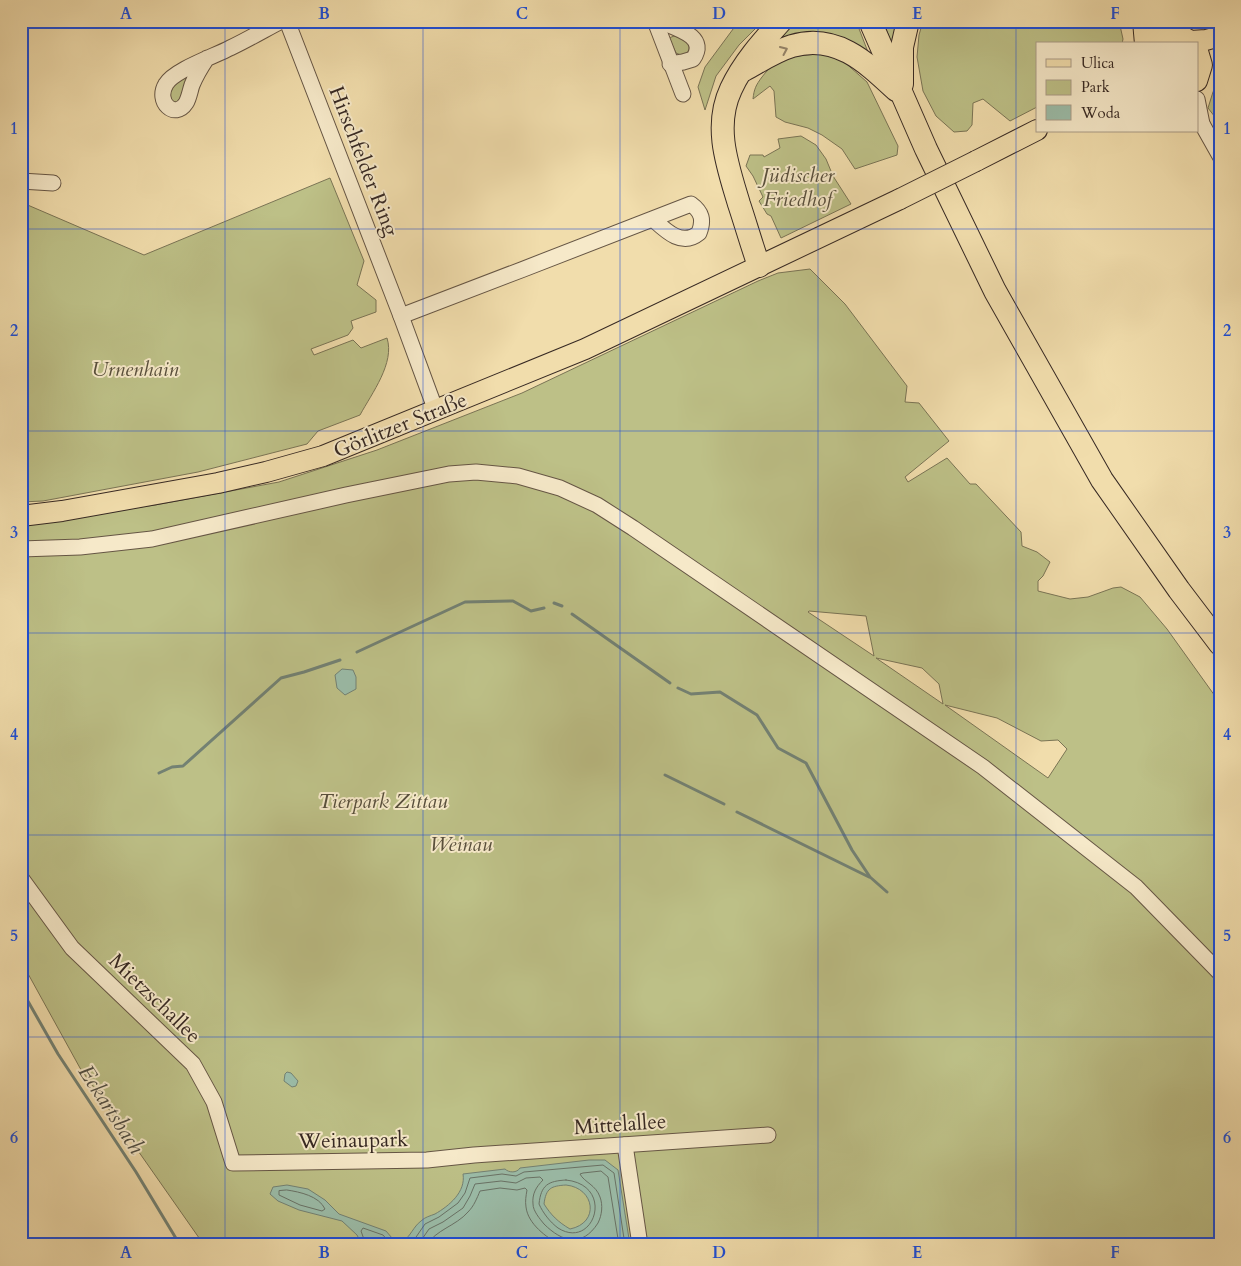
<svg xmlns="http://www.w3.org/2000/svg" width="1241" height="1266" viewBox="0 0 1241 1266" font-family="Cardo,serif">
  <style>
    .green { fill: #bdc087; stroke: #7a7455; fill-rule: evenodd }
    .water { fill: #9bbca8; stroke: #738173; fill-rule: evenodd }
    .lines { fill: none; stroke-linecap: round; stroke-linejoin: round }
    .shore { stroke: #697266; stroke-width: 1 }
    .stream { stroke: #738173; stroke-width: 3 }
    .minor-casing { stroke: #665645; stroke-width: 17 }
    .major-casing { stroke: #372923; stroke-width: 22 }
    .highway-casing { stroke: #372923; stroke-width: 24 }
    .minor { stroke: #f6e9c9; stroke-width: 15 }
    .major { stroke: #f1ddac; stroke-width: 20 }
    .highway { stroke: #f1ddac; stroke-width: 22 }
    .major-bridge-casing { stroke: #372923; stroke-width: 22; stroke-linecap: butt }
    .major-bridge { stroke: #f1ddac; stroke-width: 20 }
    .oneway { stroke: #948368 }
    .grid { fill: none; stroke: #1d4ed8; stroke-width: 1; stroke-opacity: 0.55 }
    .labels { text-anchor: middle; stroke-width: 4; stroke-linejoin: round; paint-order: stroke }
    .street-label { font-size: 21px; fill: #372923; stroke: #f6e9c9 }
    .park-label { font-size: 21px; font-style: italic; fill: #584f3c; stroke: #f6e9c9 }
    .water-label { font-size: 22px; font-style: italic; fill: #504e44; stroke: #f6e9c9 }
    .neatline { fill: none; stroke: #1d4ed8; stroke-width: 2 }
    .grid-label { font-size: 16px; text-anchor: middle; font-weight: bold; fill: #1d4ed8 }
  </style>
  <rect width="100%" height="100%" fill="#f1ddac"/>
  <filter id="stains"><feTurbulence type="fractalNoise" baseFrequency=".004" numOctaves="4"/><feColorMatrix values="0 0 0 0 .2 0 0 0 0 .09 0 0 0 0 .02 0 0 0 .5 -.17"/></filter>
  <radialGradient id="worn" r=".72"><stop offset=".6" stop-color="#630" stop-opacity="0"/><stop offset="1" stop-color="#630" stop-opacity=".3"/></radialGradient>
  <g class="green">
    <polygon points="739,21 763,21 739,45 716,76 705,110 698,87 705,67"/>
    <polygon points="792,21 856,21 868,52 766,49"/>
    <polygon points="883,21 901,21 895,52"/>
    <polygon points="923,21 1119,21 1123,39 1122,44 1037,44 1037,107 1010,121 983,99 973,103 972,125 967,131 954,132 936,116 923,91 917,57 919,35"/>
    <polygon points="674,36 685,39 689,43 689,49 687,54 681,55 676,53 669,38"/>
    <path d="M826,54L842,60L867,82L898,146L897,155L855,169L842,149L822,135L808,128L785,122L776,117L774,91L770,86L753,99C754,89 756,85 762,77C778,55 800,55 826,54Z"/>
    <polygon points="189,73 181,98 176,103 171,102 169,92 176,83"/>
    <polygon points="1220,78 1220,119 1215,117 1208,108 1213,92"/>
    <polygon points="801,136 816,145 826,159 833,176 851,204 781,238 771,216 767,214 759,201 763,197 753,176 746,166 750,155 763,155 764,157 780,148 778,139"/>
    <path d="M330,178L364,261L357,285L376,300V312L351,321L353,328L348,335L311,349L314,355L353,340L361,348L387,338C395,363 372,393 360,415L318,431L307,444L198,472L43,501L21,502V204L23,203L144,255Z"/>
    <path d="M810,269L845,304L907,386L905,402L919,403L949,441L905,477L908,482L947,458L970,484H976L1021,532L1022,546L1037,552L1050,562L1043,576L1038,581V591L1070,599L1088,597L1113,588L1121,587L1140,597L1167,629L1220,703V1245H204L80,1068L21,961V523L155,505L279,482L377,450L522,393L758,281L778,273ZM809,611L866,616L874,656L808,612ZM876,658L922,668L939,684L943,704ZM945,705L997,718L1041,741L1058,740L1067,749L1048,778Z"/>
  </g>
  <g class="water">
    <polygon points="342,669 353,670 356,677 356,689 345,695 337,688 335,675"/>
    <polygon points="287,1072 291,1073 298,1081 296,1086 292,1087 284,1081 285,1074"/>
    <path d="M589,1160H605L618,1170L630,1245H362L357,1235L342,1221L299,1210L278,1201L270,1194L273,1187L287,1185L308,1189L325,1200L339,1214L386,1231L392,1238L403,1241C411,1236 413,1227 421,1221C425,1217 430,1216 435,1214C449,1206 466,1192 463,1174L505,1169C509,1173 517,1173 520,1168ZM566,1185C595,1188 600,1223 570,1229C558,1222 551,1215 544,1204C546,1188 551,1186 566,1185Z"/>
  </g>
  <g class="lines">
    <g class="shore">
      <path d="M566,1180C616,1185 594,1251 558,1228C550,1222 543,1213 539,1204C541,1185 548,1181 566,1180Z"/>
      <path d="M287,1190C300,1192 319,1196 325,1209L322,1211L300,1205L279,1195V1191Z"/>
      <polyline points="366,1245 361,1231 363,1228 383,1235 389,1242 397,1245"/>
      <polyline points="406,1245 414,1240 425,1224 439,1217 458,1203 465,1193 470,1178 502,1174 516,1176 524,1172 603,1165 614,1173 625,1245"/>
      <path d="M418,1245L429,1229L443,1222L463,1208L470,1196L475,1184L501,1181L516,1183L526,1178L540,1177L543,1180C536,1187 532,1194 533,1204C533,1211 540,1219 544,1224C562,1242 582,1248 598,1223C602,1215 603,1205 600,1197C596,1185 584,1182 580,1174L583,1173L601,1171L608,1177L619,1245"/>
      <path d="M427,1245C435,1230 456,1226 468,1212C474,1206 477,1198 480,1191L500,1188L517,1190L525,1188L527,1190C526,1196 525,1201 526,1207C528,1224 546,1237 560,1245"/>
    </g>
    <g class="stream">
      <polyline points="554,603 562,606"/>
      <polyline points="572,614 670,683"/>
      <polyline points="357,652 465,602 513,601 531,611 544,608"/>
      <polyline points="678,688 691,694 720,692 757,715 778,748 806,763 852,850 870,877 887,892"/>
      <polyline points="159,773 172,767 183,766 281,678 304,672 340,660"/>
      <polyline points="665,775 724,804"/>
      <polyline points="737,812 869,877"/>
      <polyline points="21,989 58,1054 136,1172 180,1245"/>
    </g>
    <defs>
      <g id="minor">
        <polyline points="287,21 401,316 436,411"/>
        <polyline points="655,21 683,94"/>
        <path d="M659,21C675,28 709,36 693,59L683,62L670,64"/>
        <path d="M207,58C201,67 196,75 192,85C190,91 189,98 186,103C175,120 155,102 166,84C174,70 215,56 230,48C247,40 264,30 281,21"/>
        <polyline points="1197,99 1202,124"/>
        <polyline points="1197,120 1202,124 1220,156"/>
        <polyline points="21,181 53,183"/>
        <path d="M401,316C498,279 594,242 691,204C702,212 704,220 699,233C682,247 666,231 653,219"/>
        <polyline points="21,549 80,547 152,539 346,495 449,474 476,472 518,476 560,488 597,505 633,528 983,767 1136,887 1220,973"/>
        <polyline points="21,878 72,948 193,1064 214,1102 233,1163 427,1160 474,1155 768,1135"/>
        <polyline points="625,1145 640,1245"/>
      </g>
      <g id="major">
        <path d="M1157,37C1170,32 1183,34 1194,44"/>
        <polyline points="1191,41 1206,40 1220,36"/>
        <polyline points="1197,48 1202,65 1197,81"/>
        <polyline points="976,161 1037,130"/>
        <polyline points="21,516 62,511 218,483 266,472 323,456 585,349 900,199"/>
      </g>
      <g id="highway">
        <polyline points="870,21 926,149 995,291 1102,480 1179,590 1220,644"/>
        <polyline points="1144,21 1146,44"/>
        <polyline points="1155,21 1171,34"/>
        <path d="M744,70C759,62 775,51 792,46C836,33 866,62 896,90"/>
        <polyline points="902,84 902,47 908,21"/>
        <path d="M759,266C752,246 746,225 739,204C728,167 713,127 731,89C743,63 762,42 781,21"/>
      </g>
    </defs>
    <use href="#minor" class="minor-casing"/>
    <use href="#major" class="major-casing"/>
    <use href="#highway" class="highway-casing"/>
    <use href="#minor" class="minor"/>
    <use href="#major" class="major"/>
    <use href="#highway" class="highway"/>
    <defs>
      <polyline id="major-bridge" points="900,199 976,161"/>
    </defs>
    <use href="#major-bridge" class="major-bridge-casing"/>
    <use href="#major-bridge" class="major-bridge"/>
  </g>
  <defs><path id="oneway-chevron" d="M-2-3.5L2.5 0L-2 3.5" fill="none" stroke-width="1.6" stroke-linecap="round" stroke-linejoin="round" transform="scale(1.25)"/></defs>
  <use class="oneway" href="#oneway-chevron" transform="translate(784 50) rotate(-24)"/>
  <path class="grid" d="M225,21V1245M423,21V1245M620,21V1245M818,21V1245M1016,21V1245M21,229H1220M21,431H1220M21,633H1220M21,835H1220M21,1037H1220"/>
  <g class="labels">
    <g class="street-label">
      <text transform="translate(364 161) rotate(69)" y="7">Hirschfelder Ring</text>
      <text transform="translate(400 425) rotate(-22)" y="7">Görlitzer Straße</text>
      <text transform="translate(155 998) rotate(44)" y="7">Mietzschallee</text>
      <text transform="translate(620 1124) rotate(-4)" y="7">Mittelallee</text>
      <text transform="translate(353 1140) rotate(-1)" y="7">Weinaupark</text>
    </g>
    <g class="park-label">
      <text x="798" y="182">Jüdischer<tspan x="798" dy="24">Friedhof</tspan></text>
      <text x="135" y="376">Urnenhain</text>
      <text x="383" y="808">Tierpark Zittau</text>
      <text x="461" y="851">Weinau</text>
    </g>
    <g class="water-label">
      <text transform="translate(112 1109) rotate(57)" y="8">Eckartsbach</text>
    </g>
  </g>
  <rect width="1241" height="1266" fill="none" stroke="#f1ddac" stroke-width="55"/>
  <rect x="1036" y="42" width="162" height="90" fill="#f6e9c9" stroke="#aa9c87"/>
  <rect x="1046" y="59" width="25" height="8" fill="#f1ddac" stroke="#aa9c87"/>
  <text x="1081" y="68" font-size="15" fill="#372923">Ulica</text>
  <rect x="1046" y="80" width="25" height="15" fill="#bdc087" stroke="#aa9c87"/>
  <text x="1081" y="92" font-size="15" fill="#372923">Park</text>
  <rect x="1046" y="105" width="25" height="15" fill="#9bbca8" stroke="#aa9c87"/>
  <text x="1081" y="118" font-size="15" fill="#372923">Woda</text>
  <rect x="28" y="28" width="1186" height="1210" class="neatline"/>
  <g class="grid-label">
    <text x="126" y="19">A</text>
    <text x="324" y="19">B</text>
    <text x="522" y="19">C</text>
    <text x="719" y="19">D</text>
    <text x="917" y="19">E</text>
    <text x="1115" y="19">F</text>
    <text x="14" y="134">1</text>
    <text x="1227" y="134">1</text>
    <text x="14" y="336">2</text>
    <text x="1227" y="336">2</text>
    <text x="14" y="538">3</text>
    <text x="1227" y="538">3</text>
    <text x="14" y="740">4</text>
    <text x="1227" y="740">4</text>
    <text x="14" y="941">5</text>
    <text x="1227" y="941">5</text>
    <text x="14" y="1143">6</text>
    <text x="1227" y="1143">6</text>
    <text x="126" y="1258">A</text>
    <text x="324" y="1258">B</text>
    <text x="522" y="1258">C</text>
    <text x="719" y="1258">D</text>
    <text x="917" y="1258">E</text>
    <text x="1115" y="1258">F</text>
  </g>
  <rect width="100%" height="100%" filter="url(#stains)"/>
  <rect width="100%" height="100%" fill="url(#worn)"/>
</svg>
